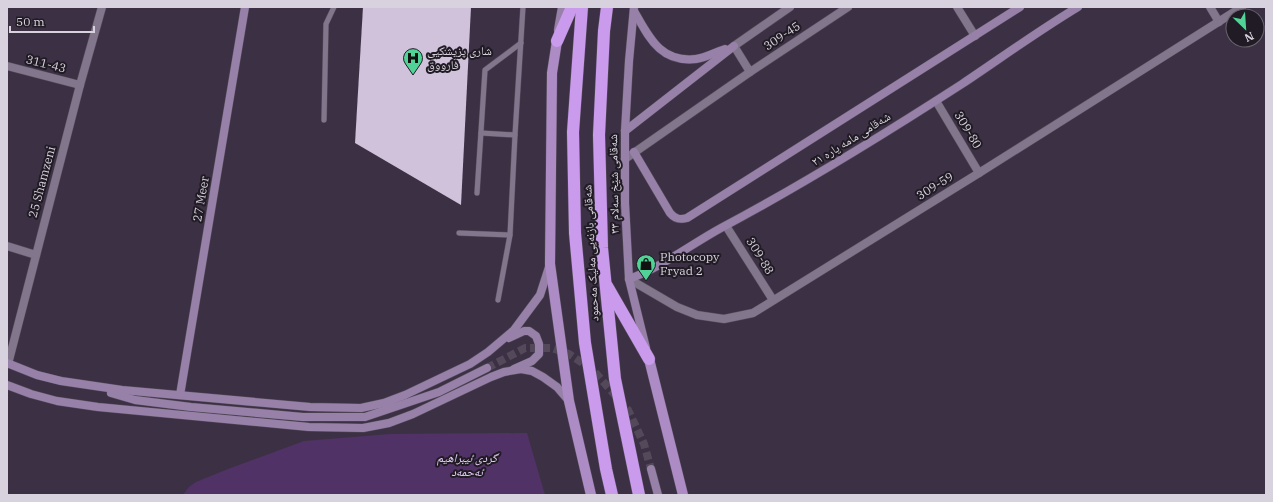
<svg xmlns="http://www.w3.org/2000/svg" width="1273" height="502" viewBox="0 0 1273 502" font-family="'IBM Plex Serif','Noto Naskh Arabic',serif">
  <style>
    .green { fill: #513266 }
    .building { fill: #cfc2da }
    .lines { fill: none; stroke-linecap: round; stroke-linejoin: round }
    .secondary-tunnel { stroke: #53495b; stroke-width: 8; stroke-dasharray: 8 4; stroke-linecap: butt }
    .lane-casing { stroke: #564d5c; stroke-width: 6 }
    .street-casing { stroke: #564d5c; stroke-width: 9 }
    .secondary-casing { stroke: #564d5c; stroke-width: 9 }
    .primary-casing { stroke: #564d5c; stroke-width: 11 }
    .highway-casing { stroke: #564d5c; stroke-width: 13 }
    .lane { stroke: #82768c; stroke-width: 5 }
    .street { stroke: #82768c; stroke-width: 8 }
    .secondary { stroke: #9881a9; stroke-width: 8 }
    .primary { stroke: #ad8cc6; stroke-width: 10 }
    .highway { stroke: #ca9aed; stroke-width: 12 }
    .labels { text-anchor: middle; stroke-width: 4; stroke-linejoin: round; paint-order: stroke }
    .street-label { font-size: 12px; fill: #d8d2de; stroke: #201b24 }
    .poi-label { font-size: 12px; fill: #d8d2de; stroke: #201b24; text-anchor: start }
    .park-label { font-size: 12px; font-style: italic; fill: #e6d0f8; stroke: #201b24 }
  </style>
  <rect width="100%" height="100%" fill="#3c3144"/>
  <polygon class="green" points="527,433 545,495 183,495 189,487 196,482 228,469 304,441 390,434"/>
  <polygon class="building" points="363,7 471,7 461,205 355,143"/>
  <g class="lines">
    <polyline class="secondary-tunnel" points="487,368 525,348 552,348 569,354 593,370 628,410 644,444 651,469"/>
    <defs>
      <g id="lane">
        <polyline points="324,120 326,24 334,7"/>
        <polyline points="481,133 515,135"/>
        <polyline points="477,193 485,70 521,43"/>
        <polyline points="459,233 510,235"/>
        <polyline points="498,300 510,235 515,135 523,7"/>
      </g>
      <g id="street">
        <polyline points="957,7 975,36"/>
        <polyline points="1210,7 1219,22"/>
        <polyline points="7,66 80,85"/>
        <polyline points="750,72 734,46 790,7"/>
        <polyline points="936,101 979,173"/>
        <polyline points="625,159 750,72 848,7"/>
        <polyline points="726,226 773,300"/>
        <polyline points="7,246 36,255"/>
        <polyline points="629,279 677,307 697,315 724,319 753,313 979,173 1242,7"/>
        <polyline points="8,364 80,85 102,7"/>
      </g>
      <g id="secondary">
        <polyline points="634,7 629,61 625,131 625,203 629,279 646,348"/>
        <path d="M634,11C649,37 660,63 696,59C705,58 716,52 725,49"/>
        <polyline points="558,30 562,7"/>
        <polyline points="625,131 734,46"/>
        <path d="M634,152L670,213C675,219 680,220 687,218L1020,7"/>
        <path d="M629,279C662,267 690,245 721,228C804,184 883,135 962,84C1001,58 1038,31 1078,7"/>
        <polyline points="509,338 524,331 529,331 536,336 539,344 539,354 532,361 514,369"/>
        <polyline points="7,363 37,375 61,381 122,390 310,407 361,408 384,403 405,395 470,364 488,352 514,330 540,295 550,264"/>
        <polyline points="7,385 31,394 57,401 98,407 309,427 363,428 389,423 413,414 491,377 504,372 521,369 532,371 543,377 557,387 569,401"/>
        <polyline points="111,393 135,400 191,407 303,417 365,417 439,392 487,368"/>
        <polyline points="180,395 245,7"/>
        <polyline points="651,469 658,495"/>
      </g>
      <g id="primary">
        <polyline points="557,41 552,73 550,264 569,401 591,495"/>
        <polyline points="649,359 683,495"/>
      </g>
      <g id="highway">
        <polyline points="582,7 573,132 575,233 585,343 606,469 612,495"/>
        <polyline points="607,7 604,31 599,135 602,248 615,379 639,495"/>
        <polyline points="557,41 572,7"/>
        <polyline points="607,286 649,359"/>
      </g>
    </defs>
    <use href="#lane" class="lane-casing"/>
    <use href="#street" class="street-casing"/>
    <use href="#secondary" class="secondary-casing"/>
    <use href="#primary" class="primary-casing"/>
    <use href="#highway" class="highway-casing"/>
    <use href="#lane" class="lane"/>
    <use href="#street" class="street"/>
    <use href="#secondary" class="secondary"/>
    <use href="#primary" class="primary"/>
    <use href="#highway" class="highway"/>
  </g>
  <defs>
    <symbol id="hospital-pin" viewBox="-11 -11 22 30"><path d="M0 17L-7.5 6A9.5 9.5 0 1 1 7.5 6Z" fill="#51d398" stroke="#201b24"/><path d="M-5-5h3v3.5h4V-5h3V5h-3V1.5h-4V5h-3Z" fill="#111"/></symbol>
    <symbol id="shop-pin" viewBox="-11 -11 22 30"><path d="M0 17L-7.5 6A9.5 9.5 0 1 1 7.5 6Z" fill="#51d398" stroke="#201b24"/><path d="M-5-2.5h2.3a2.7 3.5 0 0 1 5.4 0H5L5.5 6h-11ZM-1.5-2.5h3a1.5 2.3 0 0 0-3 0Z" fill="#111"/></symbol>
  </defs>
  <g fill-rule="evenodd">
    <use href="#hospital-pin" x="402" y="47" width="22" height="30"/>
    <use href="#shop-pin" x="635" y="253" width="22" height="30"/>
  </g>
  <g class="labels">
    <g class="street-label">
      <text transform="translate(782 36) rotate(-34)" y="4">309-45</text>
      <text transform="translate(46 64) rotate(14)" y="4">311-43</text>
      <text transform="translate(968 130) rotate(59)" y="4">309-80</text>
      <text transform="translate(851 139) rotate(-32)" y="4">شەقامی مامە یارە ٢١</text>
      <text transform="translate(42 182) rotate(-75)" y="4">25 Shamzeni</text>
      <text transform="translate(614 184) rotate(-91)" y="4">شەقامی شێخ سەلام ٣٣</text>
      <text transform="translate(935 186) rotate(-32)" y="4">309-59</text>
      <text transform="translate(201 199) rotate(-80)" y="4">27 Meer</text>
      <text transform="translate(591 253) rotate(-93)" y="4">شەقامی بازنەیی مەلیک مەحمود</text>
      <text transform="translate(760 256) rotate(58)" y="4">309-88</text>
    </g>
    <g class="poi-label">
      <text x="427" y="55">شاری پزیشکیی<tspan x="427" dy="14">فارووق</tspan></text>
      <text x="660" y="261">Photocopy<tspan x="660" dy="14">Fryad 2</tspan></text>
    </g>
    <g class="park-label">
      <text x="467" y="462">گردی ئیبراھیم<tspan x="467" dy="14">ئەحمەد</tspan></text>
    </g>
  </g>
  <rect width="1273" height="502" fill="none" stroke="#d8d2de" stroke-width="16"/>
  <g transform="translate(1245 28) rotate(155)"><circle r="19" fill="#201b24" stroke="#6a646e"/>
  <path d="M0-3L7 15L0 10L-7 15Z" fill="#51d398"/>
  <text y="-6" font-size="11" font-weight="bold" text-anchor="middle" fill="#d8d2de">N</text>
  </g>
  <path d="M10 26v6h84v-6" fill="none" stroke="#d8d2de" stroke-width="2"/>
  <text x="16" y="26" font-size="12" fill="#d8d2de" stroke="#201b24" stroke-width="3" paint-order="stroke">50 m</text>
</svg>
